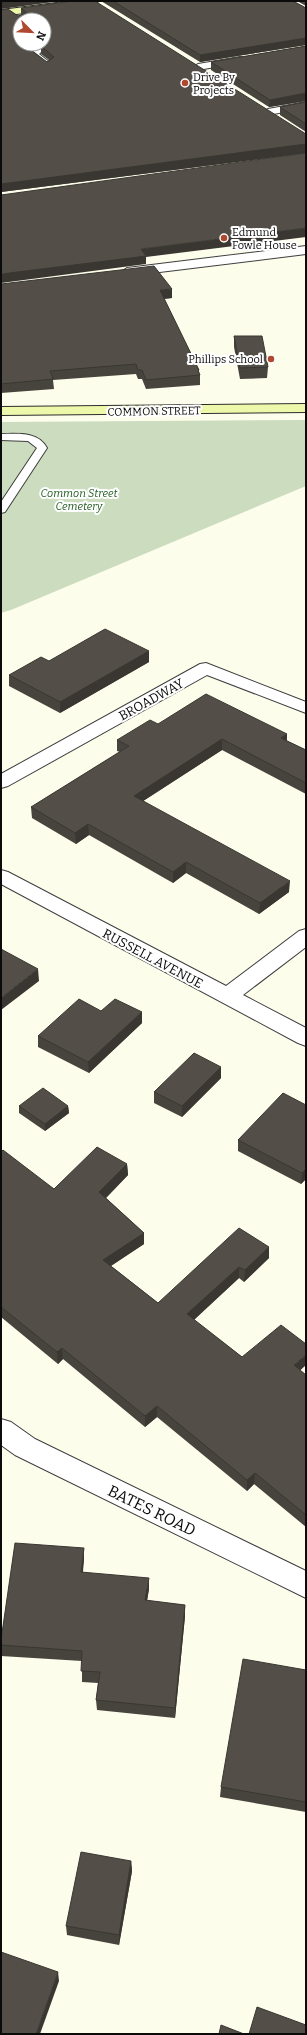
<svg xmlns="http://www.w3.org/2000/svg" width="307" height="2035" viewBox="0 0 307 2035" font-family="Bitter,serif">
  <style>
    .cemetery { fill: #ccdcbf }
    .lines { fill: none; stroke-linecap: round; stroke-linejoin: round }
    .lane-casing { stroke: #3e3e3e; stroke-width: 2 }
    .street-casing { stroke: #3e3e3e; stroke-width: 2 }
    .secondary-casing { stroke: #2d2d2d; stroke-width: 2 }
    .lane { fill: #fff; fill-rule: evenodd }
    .street { fill: #fff; fill-rule: evenodd }
    .secondary { fill: #eef8ab; fill-rule: evenodd }
    .wall { fill: #47443e; fill-rule: evenodd }
    .shaded-wall { fill: #3a3732 }
    .building { fill: #534f48; stroke: #3a3732; fill-rule: evenodd }
    .poi-dot { fill: #ae4830; stroke: #fff; stroke-width: 1.5 }
    .labels { text-anchor: middle; stroke-width: 4; stroke-linejoin: round; paint-order: stroke }
    .far-poi-label { font-size: 11px; fill: #0b0b0b; stroke: #fff; text-anchor: start }
    .far-street-label { font-size: 11px; fill: #0b0b0b; stroke: #fff }
    .far-park-label { font-size: 11px; font-style: italic; fill: #225c23; stroke: #fff }
    .street-label { font-size: 13px; fill: #0b0b0b; stroke: #fff }
    .near-street-label { font-size: 16px; fill: #0b0b0b; stroke: #fff }
  </style>
  <rect width="100%" height="100%" fill="#fdfdeb"/>
  <polygon class="cemetery" points="306,420 306,486 11,610 1,613 1,422"/>
  <g class="lines">
    <defs>
      <path id="lane" d="M1,434C17,434 38,431 47,448L5,512L1,513V502L37,448L28,441L1,440Z"/>
      <g id="street">
        <polygon points="44,41 49,44 39,54 53,65 48,68 29,55 30,49 37,44 44,44"/>
        <polygon points="240,57 244,58 245,60 244,62 198,70 193,67 198,64"/>
        <polygon points="306,102 306,108 268,115 263,112 268,109"/>
        <polygon points="306,246 306,254 127,276 121,272 127,268"/>
        <polygon points="206,663 306,702 306,713 207,675 8,786 1,788 1,774 200,664"/>
        <polygon points="1,870 8,872 226,986 299,931 306,929 306,947 243,995 306,1028 306,1046 298,1043 1,884"/>
        <polygon points="1,1419 11,1422 35,1439 306,1571 306,1598 15,1455 1,1445"/>
      </g>
      <g id="secondary">
        <polygon points="72,1 99,1 94,4 1,16 1,10"/>
        <polygon points="306,404 306,412 1,415 1,407"/>
      </g>
    </defs>
    <use href="#lane" class="lane-casing"/>
    <use href="#street" class="street-casing"/>
    <use href="#secondary" class="secondary-casing"/>
    <use href="#lane" class="lane"/>
    <use href="#street" class="street"/>
    <use href="#secondary" class="secondary"/>
  </g>
  <g class="wall">
    <polygon points="101,1 293,1 306,8 306,45 200,62"/>
    <polygon points="297,1 306,1 306,6"/>
    <path d="M21,8L306,134V153L1,192L18,16L21,15ZM44,20V40L46,41L41,46V54L49,60L47,62L29,48Z"/>
    <polygon points="306,46 306,101 269,107 211,70 211,62"/>
    <polygon points="306,102 306,132 280,115 280,107"/>
    <polygon points="1,284 172,298 164,299 199,370 199,374 200,375 200,385 146,389 142,379 138,379 136,374 53,380 54,389 1,393"/>
    <polygon points="234,336 268,367 267,378 240,379 234,347"/>
    <polygon points="149,651 149,662 60,713 9,686 9,675 49,661"/>
    <polygon points="158,724 287,734 287,741 306,750 306,794 222,750 143,801 289,892 259,914 186,873 173,883 89,835 76,844 32,818 31,807 120,752 117,751 117,740"/>
    <polygon points="101,1011 142,1012 142,1023 89,1073 38,1047 38,1036"/>
    <polygon points="221,1067 221,1078 182,1117 154,1103 154,1092"/>
    <polygon points="306,1105 306,1179 301,1184 238,1151 238,1140"/>
    <polygon points="19,1106 68,1106 69,1113 45,1131 19,1113"/>
    <polygon points="1,1152 54,1189 127,1164 128,1175 106,1198 144,1233 144,1244 111,1266 158,1303 269,1247 269,1258 244,1282 239,1278 194,1320 242,1357 300,1370 306,1375 306,1527 254,1484 247,1491 157,1417 145,1427 63,1359 58,1364 1,1317"/>
    <polygon points="84,1559 83,1572 149,1589 147,1601 185,1605 185,1616 175,1718 97,1710 96,1700 98,1683 82,1682 82,1661 1,1656 1,1640"/>
    <polygon points="306,1670 306,1812 220,1797 221,1787"/>
    <polygon points="131,1861 132,1871 119,1945 67,1935 66,1926"/>
  </g>
  <g class="shaded-wall">
    <polygon points="5,1 61,1 1,9 1,2"/>
    <polygon points="306,38 306,45 200,62 200,55"/>
    <polygon points="28,44 34,44 29,48 28,55 27,47"/>
    <polygon points="306,93 306,101 269,107 270,100"/>
    <polygon points="306,144 306,153 1,192 1,184"/>
    <polygon points="306,228 306,237 146,257 146,264 1,283 1,274 141,249"/>
    <polygon points="172,289 172,298 160,299 160,290"/>
    <polygon points="149,651 149,662 60,713 60,702"/>
    <polygon points="287,734 287,745 281,738"/>
    <polygon points="222,739 222,750 134,807 134,796"/>
    <polygon points="88,824 89,835 76,844 75,833"/>
    <polygon points="186,862 186,873 173,883 173,872"/>
    <polygon points="290,881 289,892 259,914 260,903"/>
    <polygon points="38,969 39,981 1,1010 1,998"/>
    <polygon points="142,1012 142,1023 89,1073 88,1062"/>
    <polygon points="221,1067 221,1078 182,1117 182,1106"/>
    <polygon points="68,1106 69,1113 45,1131 45,1124"/>
    <polygon points="127,1164 128,1175 100,1204 99,1192"/>
    <polygon points="306,1169 306,1179 301,1184 302,1173"/>
    <polygon points="144,1233 144,1244 103,1271 103,1260"/>
    <polygon points="269,1247 269,1258 244,1282 245,1270"/>
    <polygon points="239,1267 239,1278 187,1326 187,1314"/>
    <polygon points="62,1348 63,1359 58,1364 57,1352"/>
    <polygon points="306,1355 306,1365 293,1377 294,1365"/>
    <polygon points="157,1406 157,1417 145,1427 145,1416"/>
    <polygon points="255,1473 254,1484 247,1491 247,1480"/>
    <polygon points="84,1548 84,1559 81,1582 81,1572"/>
    <polygon points="149,1578 149,1589 145,1611 145,1600"/>
    <polygon points="185,1605 185,1616 175,1718 175,1708"/>
    <polygon points="131,1861 132,1871 119,1945 119,1935"/>
    <polygon points="58,1972 59,1981 40,2034 36,2034"/>
  </g>
  <g class="building">
    <path d="M73,1H95L306,134V144L1,184V10L8,9L18,16L27,13L21,8ZM20,20H44V32L50,36L44,43V44H43L41,46L54,57L47,62L27,47L28,44H20Z"/>
    <polygon points="113,1 293,1 306,8 306,38 200,55"/>
    <polygon points="306,46 306,93 270,100 211,62"/>
    <polygon points="306,102 306,124 280,107"/>
    <polygon points="306,153 306,228 141,249 146,256 1,274 1,195"/>
    <polygon points="154,266 172,289 160,290 199,370 198,370 200,375 146,380 142,370 138,370 136,364 50,371 53,379 1,384 1,284"/>
    <polygon points="234,336 262,336 268,367 240,368"/>
    <polygon points="105,629 149,651 60,702 9,675 41,657 49,661"/>
    <polygon points="206,694 287,734 281,738 306,750 306,783 222,739 134,796 290,881 260,903 186,862 173,872 88,824 75,833 31,807 129,746 117,740 150,720 158,724"/>
    <polygon points="1,949 38,969 1,998"/>
    <polygon points="79,999 101,1011 115,999 142,1012 88,1062 38,1036"/>
    <polygon points="194,1053 221,1067 182,1106 154,1092"/>
    <polygon points="43,1088 68,1106 45,1124 19,1106"/>
    <polygon points="283,1093 306,1105 306,1169 302,1173 238,1140"/>
    <polygon points="97,1147 127,1164 99,1192 144,1233 103,1260 158,1303 239,1228 269,1247 245,1270 239,1267 187,1314 242,1357 281,1325 306,1344 306,1355 294,1365 306,1375 306,1515 255,1473 247,1480 157,1406 145,1416 62,1348 57,1352 1,1307 1,1152 3,1150 54,1189"/>
    <polygon points="15,1543 84,1548 81,1572 149,1578 145,1600 185,1605 175,1708 96,1700 100,1672 81,1671 82,1651 1,1645 1,1640"/>
    <polygon points="243,1659 306,1670 306,1802 221,1787"/>
    <polygon points="81,1852 131,1861 119,1935 66,1926"/>
    <polygon points="1,1952 58,1972 36,2034 1,2034"/>
    <polygon points="257,2007 306,2025 306,2034 249,2034"/>
    <polygon points="221,2025 244,2034 219,2034"/>
  </g>
  <g class="poi-dot">
    <circle cx="185" cy="83" r="4"/>
    <circle cx="224" cy="238" r="4"/>
    <circle cx="271" cy="359" r="4"/>
  </g>
  <g class="labels">
    <g class="far-poi-label">
      <text x="193" y="81">Drive By<tspan x="193" dy="13">Projects</tspan></text>
      <text x="232" y="236">Edmund<tspan x="232" dy="13">Fowle House</tspan></text>
      <text x="263" y="363" text-anchor="end">Phillips School</text>
    </g>
    <g class="far-street-label">
      <text transform="translate(154 411) rotate(-1)" y="4">COMMON STREET</text>
    </g>
    <g class="far-park-label">
      <text x="79" y="497">Common Street<tspan x="79" dy="13">Cemetery</tspan></text>
    </g>
    <g class="street-label">
      <text transform="translate(151 699) rotate(-29)" y="5">BROADWAY</text>
      <text transform="translate(153 958) rotate(28)" y="5">RUSSELL AVENUE</text>
    </g>
    <g class="near-street-label">
      <text transform="translate(152 1510) rotate(26)" y="6">BATES ROAD</text>
    </g>
  </g>
  <rect width="307" height="2035" fill="none" stroke="#0b0b0b" stroke-width="4"/>
  <g transform="translate(32 32) rotate(114)"><circle r="19" fill="#ffffff" stroke="#9d9d9d"/>
  <path d="M0-3L7 15L0 10L-7 15Z" fill="#ae4830"/>
  <text y="-6" font-size="11" font-weight="bold" text-anchor="middle" fill="#0b0b0b">N</text>
  </g>
</svg>
